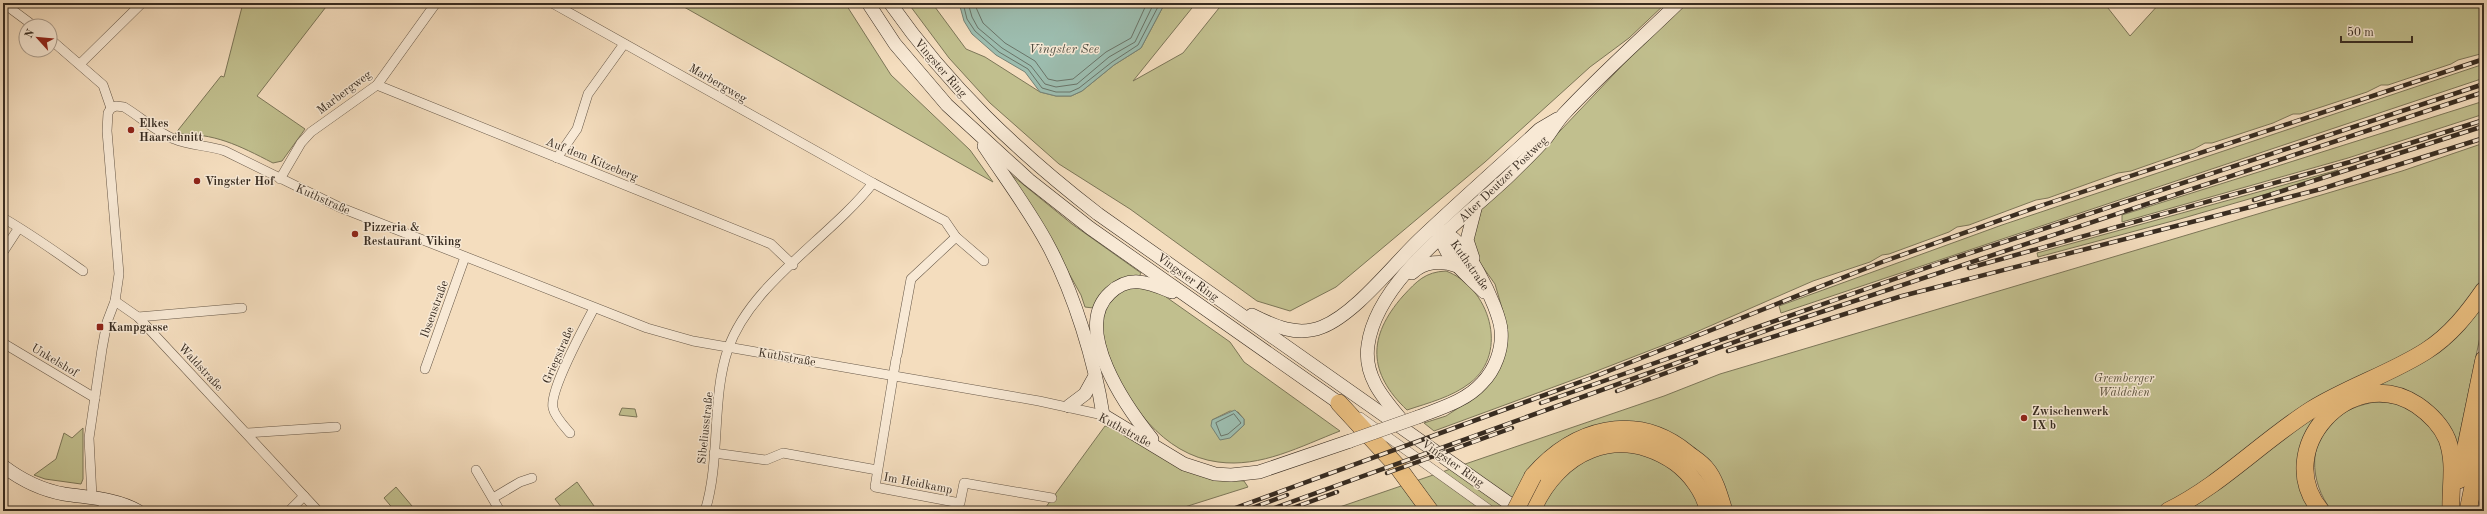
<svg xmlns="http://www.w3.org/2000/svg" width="2487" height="514" viewBox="0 0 2487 514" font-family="'Old Standard TT',serif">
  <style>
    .green { fill: #c1bf8e; stroke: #7c7658; fill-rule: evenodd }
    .water { fill: #9cbcae; stroke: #748276 }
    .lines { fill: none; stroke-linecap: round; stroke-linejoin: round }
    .shore { stroke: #6a7468; stroke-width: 1 }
    .street-casing { stroke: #675848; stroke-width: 10 }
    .secondary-casing { stroke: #382c21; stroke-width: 14 }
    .highway-casing { stroke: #382c21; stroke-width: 18 }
    .street { stroke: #f8e9d5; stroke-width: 9 }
    .secondary { stroke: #f8e9d5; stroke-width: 13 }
    .highway { stroke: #eabe7f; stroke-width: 17 }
    .rail-casing { stroke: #382c21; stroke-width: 4.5 }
    .rail { stroke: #f8e9d5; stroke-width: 3; stroke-dasharray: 9; stroke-linecap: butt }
    .secondary-bridge-casing { stroke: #382c21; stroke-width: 14; stroke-linecap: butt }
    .highway-bridge-casing { stroke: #382c21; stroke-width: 18; stroke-linecap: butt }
    .secondary-bridge { stroke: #f8e9d5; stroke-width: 13 }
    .highway-bridge { stroke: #eabe7f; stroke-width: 17 }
    .poi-dot { fill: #8f2418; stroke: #f8e9d5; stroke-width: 1.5 }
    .labels { text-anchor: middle; stroke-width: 3; stroke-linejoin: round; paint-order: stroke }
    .street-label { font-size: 12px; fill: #382c21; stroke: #f8e9d5 }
    .poi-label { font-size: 12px; font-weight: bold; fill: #382c21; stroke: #f8e9d5; text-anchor: start }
    .park-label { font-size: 12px; font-style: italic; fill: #5a513c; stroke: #f8e9d5 }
    .water-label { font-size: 13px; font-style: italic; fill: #515044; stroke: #f8e9d5 }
  </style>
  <rect width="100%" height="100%" fill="#f4ddbe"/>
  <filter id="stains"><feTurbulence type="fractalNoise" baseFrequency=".005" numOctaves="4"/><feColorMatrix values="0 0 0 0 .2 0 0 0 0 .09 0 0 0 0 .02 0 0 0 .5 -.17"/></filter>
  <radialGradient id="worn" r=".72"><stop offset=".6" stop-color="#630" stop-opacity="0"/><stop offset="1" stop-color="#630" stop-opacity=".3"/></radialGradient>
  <g class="green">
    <path d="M239,3H329L257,96L305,129L282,161L273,163C238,145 215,133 175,134L221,76L224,77L242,7Z"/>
    <polygon points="677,3 845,3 891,75 970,150 993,182"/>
    <polygon points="908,3 932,3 966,49 985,57 1040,92 1056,96 1071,96 1082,91 1114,65 1141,48 1165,3 1196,3 1133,81 1183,53 1223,3 1666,3 1629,38 1590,67 1485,162 1336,287 1290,311 1257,301 1130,209 1059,164 990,103 949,58"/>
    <polygon points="1687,3 2104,3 2130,36 2160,3 2484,3 2484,53 2458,60 2451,64 2388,85 2381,85 2367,92 2300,114 2293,114 2273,123 2212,143 2205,143 2194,149 2131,171 2118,173 2048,198 2036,200 1969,225 1957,227 1949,232 1889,254 1882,255 1870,262 1813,281 1687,336 1589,374 1434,431 1424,423 1446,416 1478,395 1492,381 1504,315 1495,284 1477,259 1471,245 1482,207 1523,170 1633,54"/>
    <polygon points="2484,64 2484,78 1781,313 1779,306 2002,225"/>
    <polygon points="2484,101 2484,114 2348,158 2122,222 2122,215"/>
    <polygon points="2484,143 2484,280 2464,309 2443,331 2183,497 2157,511 1328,511 1664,396 1720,374 2402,171"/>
    <polygon points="2338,170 2294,186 2180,219 2038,257 2037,253"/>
    <path d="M1009,173L1072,224L1141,273L1139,277C1115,276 1104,288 1093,308L1085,307L1081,295L1037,216Z"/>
    <path d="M1446,271C1489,287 1510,352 1470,383C1452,397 1428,403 1407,410C1368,373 1367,337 1403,296C1417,281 1425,272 1446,271Z"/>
    <path d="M1142,287L1159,292L1230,342L1244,362L1340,431C1301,446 1261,468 1218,462C1163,455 1125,402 1108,353C1104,340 1098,322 1104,309C1107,302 1115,296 1119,290ZM1230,411L1238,412L1244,419V425L1230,438L1212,420Z"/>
    <polygon points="2484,299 2480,337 2456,452 2450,437 2378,390 2308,438 2317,511 2177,511 2288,431 2406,367"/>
    <path d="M2374,402C2386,402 2399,403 2410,408C2426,417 2445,441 2447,459C2449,476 2445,494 2445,511H2332C2309,483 2306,437 2340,415C2351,408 2361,405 2374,402Z"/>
    <polygon points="622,408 635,409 637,417 619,415"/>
    <polygon points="1105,426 1127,433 1210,479 1244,481 1248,487 1172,511 1043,511"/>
    <polygon points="83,428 83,479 81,484 45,479 34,475 56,459 64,433 72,438"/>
    <polygon points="577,482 594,506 587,511 560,511 562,508 555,499"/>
    <polygon points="396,487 412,506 406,511 395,511 384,498"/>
  </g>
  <g class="water">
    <polygon points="959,3 1165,3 1141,48 1114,65 1082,91 1071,96 1056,96 1040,92 1025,72 996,55 972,34 964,21"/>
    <polygon points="1235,410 1244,419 1244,425 1230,438 1220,440 1211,426 1212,420"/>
  </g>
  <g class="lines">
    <g class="shore">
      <polyline points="963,3 967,19 975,31 999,52 1028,69 1042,88 1056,92 1070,92 1079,88 1112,62 1138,45 1160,3"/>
      <polyline points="968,3 972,17 978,28 1002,48 1031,66 1045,84 1056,87 1077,84 1109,57 1135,42 1154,3"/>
      <polyline points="974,3 983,23 1005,43 1035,61 1048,79 1057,81 1073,79 1106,52 1131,38 1147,3"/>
      <polygon points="1234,414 1241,423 1228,434 1221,436 1216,423"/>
    </g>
    <defs>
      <g id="street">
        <polyline points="3,3 34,26"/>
        <path d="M552,3L873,183C830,238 751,283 728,349C711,398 721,460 705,511"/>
        <polyline points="50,39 103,85 111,108"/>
        <polyline points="80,64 142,3"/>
        <polyline points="377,85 771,244 793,265"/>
        <path d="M111,108L116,106L124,107C141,117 156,132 174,139C190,146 208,145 225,151L339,207L647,328L693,341L1039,401L1103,415"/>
        <polyline points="557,158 577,129 588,94 624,44"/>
        <polyline points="280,179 301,143 311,132 377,85 436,3"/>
        <polyline points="873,183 945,221 956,237 984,261"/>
        <path d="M3,218C31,234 56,252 83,271"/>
        <polyline points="3,252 18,229"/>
        <polyline points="115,301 138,317 318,511"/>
        <polyline points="138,317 242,308"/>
        <polyline points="3,343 95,398"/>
        <polyline points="897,355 911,279 956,237"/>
        <polyline points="896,359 875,487 960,503 964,483 1052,498"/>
        <polyline points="425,369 465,257"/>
        <polyline points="1360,417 1491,511"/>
        <polyline points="247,433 336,427"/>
        <path d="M570,433C564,426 555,417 553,408C549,390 585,326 594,308"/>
        <polyline points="714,453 766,460 783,453 877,470"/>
        <polyline points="476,470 500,511"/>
        <polyline points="92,497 89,438 102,349 107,322 115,301 119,274 107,131 108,113 111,108"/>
        <polyline points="493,498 520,482 532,478"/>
        <polyline points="103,499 103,511"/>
        <polyline points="289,511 304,496"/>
      </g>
      <g id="secondary">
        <polyline points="868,3 895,44 947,105 1029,180 1090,228 1339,403"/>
        <path d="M890,3C949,87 1018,152 1098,214L1520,511"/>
        <path d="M984,146C1005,178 1030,211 1048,245C1074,293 1095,362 1103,415"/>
        <path d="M1441,231C1441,257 1468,275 1484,292"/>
        <polyline points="1473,258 1467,240 1475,209"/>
        <path d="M1412,273C1424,261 1442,260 1457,266"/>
        <path d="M1252,315C1274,326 1297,337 1322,327C1355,314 1392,266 1419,240C1458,203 1500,166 1540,129L1557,119"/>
        <polyline points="1069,406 1085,394 1095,376"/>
        <polyline points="1103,415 1184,464 1215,474 1231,475 1259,472 1350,441"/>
        <path d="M1418,417C1441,408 1466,401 1482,383C1495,370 1503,349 1501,330C1500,310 1462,228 1439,233"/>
        <path d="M1405,424C1386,401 1363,378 1368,345C1377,278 1465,219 1511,174C1523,162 1536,150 1547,137C1552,130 1557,122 1563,115C1599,76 1640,40 1678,3"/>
        <path d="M1152,439C1127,408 1071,329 1110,293C1130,274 1149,283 1172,292"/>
        <path d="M3,466C20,479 42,490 64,494C90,498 115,498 138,511"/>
      </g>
      <g id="highway">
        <polyline points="1339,403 1397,466 1430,511"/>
        <path d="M1533,476C1574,429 1635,411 1687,453C1693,458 1702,463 1706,469C1715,479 1720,498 1724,511"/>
        <polyline points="2459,480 2484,359"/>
        <path d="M1532,511C1558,451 1617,423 1675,462C1690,473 1705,492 1708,511"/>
        <path d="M2168,511C2221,485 2261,442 2311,410C2348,387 2390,374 2426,351C2451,335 2468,313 2484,290"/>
        <path d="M2321,511C2270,450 2351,361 2417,405C2430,414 2441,425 2447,439C2456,463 2450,486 2451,511"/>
        <polyline points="2468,511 2484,432"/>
      </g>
    </defs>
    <use href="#street" class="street-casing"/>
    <use href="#secondary" class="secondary-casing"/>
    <use href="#highway" class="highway-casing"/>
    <use href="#street" class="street"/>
    <use href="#secondary" class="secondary"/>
    <use href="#highway" class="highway"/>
    <defs>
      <g id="rail">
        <polyline points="2254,200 2484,126"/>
        <polyline points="1969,268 2350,162 2484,120"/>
        <polyline points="1728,351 1902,296 2321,189 2484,138"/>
        <polyline points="1617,391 1696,362"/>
        <polyline points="1541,403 1943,262 2484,84"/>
        <polyline points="1387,473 1512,428"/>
        <polyline points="1227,511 1591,378 1882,262 2043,205 2484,59"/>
        <polyline points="1244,511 1287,495"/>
        <polyline points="1266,511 1782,325 2484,92"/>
        <polyline points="1284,511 1337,492"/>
      </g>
    </defs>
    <use href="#rail" class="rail-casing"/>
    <use href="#rail" class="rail"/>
    <defs>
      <polyline id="secondary-bridge" points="1350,441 1418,417"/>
      <polyline id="highway-bridge" points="1515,511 1533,476"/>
    </defs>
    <use href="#secondary-bridge" class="secondary-bridge-casing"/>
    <use href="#highway-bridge" class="highway-bridge-casing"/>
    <use href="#secondary-bridge" class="secondary-bridge"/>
    <use href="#highway-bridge" class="highway-bridge"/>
  </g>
  <g class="poi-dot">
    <circle cx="131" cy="130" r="4"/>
    <circle cx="197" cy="181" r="4"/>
    <circle cx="355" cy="234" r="4"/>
    <rect x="96" y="323" width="8" height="8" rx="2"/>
    <circle cx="2024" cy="418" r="4"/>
  </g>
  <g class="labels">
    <g class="street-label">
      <text transform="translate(941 68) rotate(49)" y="4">Vingster Ring</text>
      <text transform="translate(718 83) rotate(30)" y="4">Marbergweg</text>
      <text transform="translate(344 92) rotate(-37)" y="4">Marbergweg</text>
      <text transform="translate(592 159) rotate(22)" y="4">Auf dem Kitzeberg</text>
      <text transform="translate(1503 179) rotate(-44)" y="4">Alter Deutzer Postweg</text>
      <text transform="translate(323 199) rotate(24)" y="4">Kuthstraße</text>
      <text transform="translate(1470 265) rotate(55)" y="4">Kuthstraße</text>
      <text transform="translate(1188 277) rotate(36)" y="4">Vingster Ring</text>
      <text transform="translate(434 309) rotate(-70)" y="4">Ibsenstraße</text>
      <text transform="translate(558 355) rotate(-66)" y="4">Griegstraße</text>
      <text transform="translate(787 357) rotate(10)" y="4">Kuthstraße</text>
      <text transform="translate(55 360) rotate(31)" y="4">Unkelshof</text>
      <text transform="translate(201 367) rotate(47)" y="4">Waldstraße</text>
      <text transform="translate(705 428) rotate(-84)" y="4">Sibeliusstraße</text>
      <text transform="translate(1125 430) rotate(28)" y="4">Kuthstraße</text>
      <text transform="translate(1453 463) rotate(35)" y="4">Vingster Ring</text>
      <text transform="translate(918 483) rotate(11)" y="4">Im Heidkamp</text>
    </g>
    <g class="poi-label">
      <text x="139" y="127">Elkes<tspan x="139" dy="14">Haarschnitt</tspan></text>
      <text x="205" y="185">Vingster Hof</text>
      <text x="363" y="231">Pizzeria &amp;<tspan x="363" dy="14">Restaurant Viking</tspan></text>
      <text x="108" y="331">Kampgasse</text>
      <text x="2032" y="415">Zwischenwerk<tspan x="2032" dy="14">IX b</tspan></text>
    </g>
    <g class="park-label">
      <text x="2124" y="382">Gremberger<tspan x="2124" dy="14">Wäldchen</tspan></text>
    </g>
    <g class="water-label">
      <text x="1064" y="53">Vingster See</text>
    </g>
  </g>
  <rect width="2487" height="514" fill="none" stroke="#f4ddbe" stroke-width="16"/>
  <rect x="4" y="4" width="2479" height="506" fill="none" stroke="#382c21" stroke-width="2"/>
  <rect x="8" y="8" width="2471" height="498" fill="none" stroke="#382c21"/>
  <g transform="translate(38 38) rotate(297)"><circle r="19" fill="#f8e9d5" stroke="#ab9d8d"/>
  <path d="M0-3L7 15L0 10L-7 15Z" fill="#8f2418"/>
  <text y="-6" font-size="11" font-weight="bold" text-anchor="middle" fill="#382c21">N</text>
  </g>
  <path d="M2341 36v6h71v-6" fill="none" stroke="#382c21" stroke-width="2"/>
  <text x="2347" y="36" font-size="12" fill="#382c21" stroke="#f8e9d5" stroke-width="3" paint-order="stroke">50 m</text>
  <rect width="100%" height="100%" filter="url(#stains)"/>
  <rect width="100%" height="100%" fill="url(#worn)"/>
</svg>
